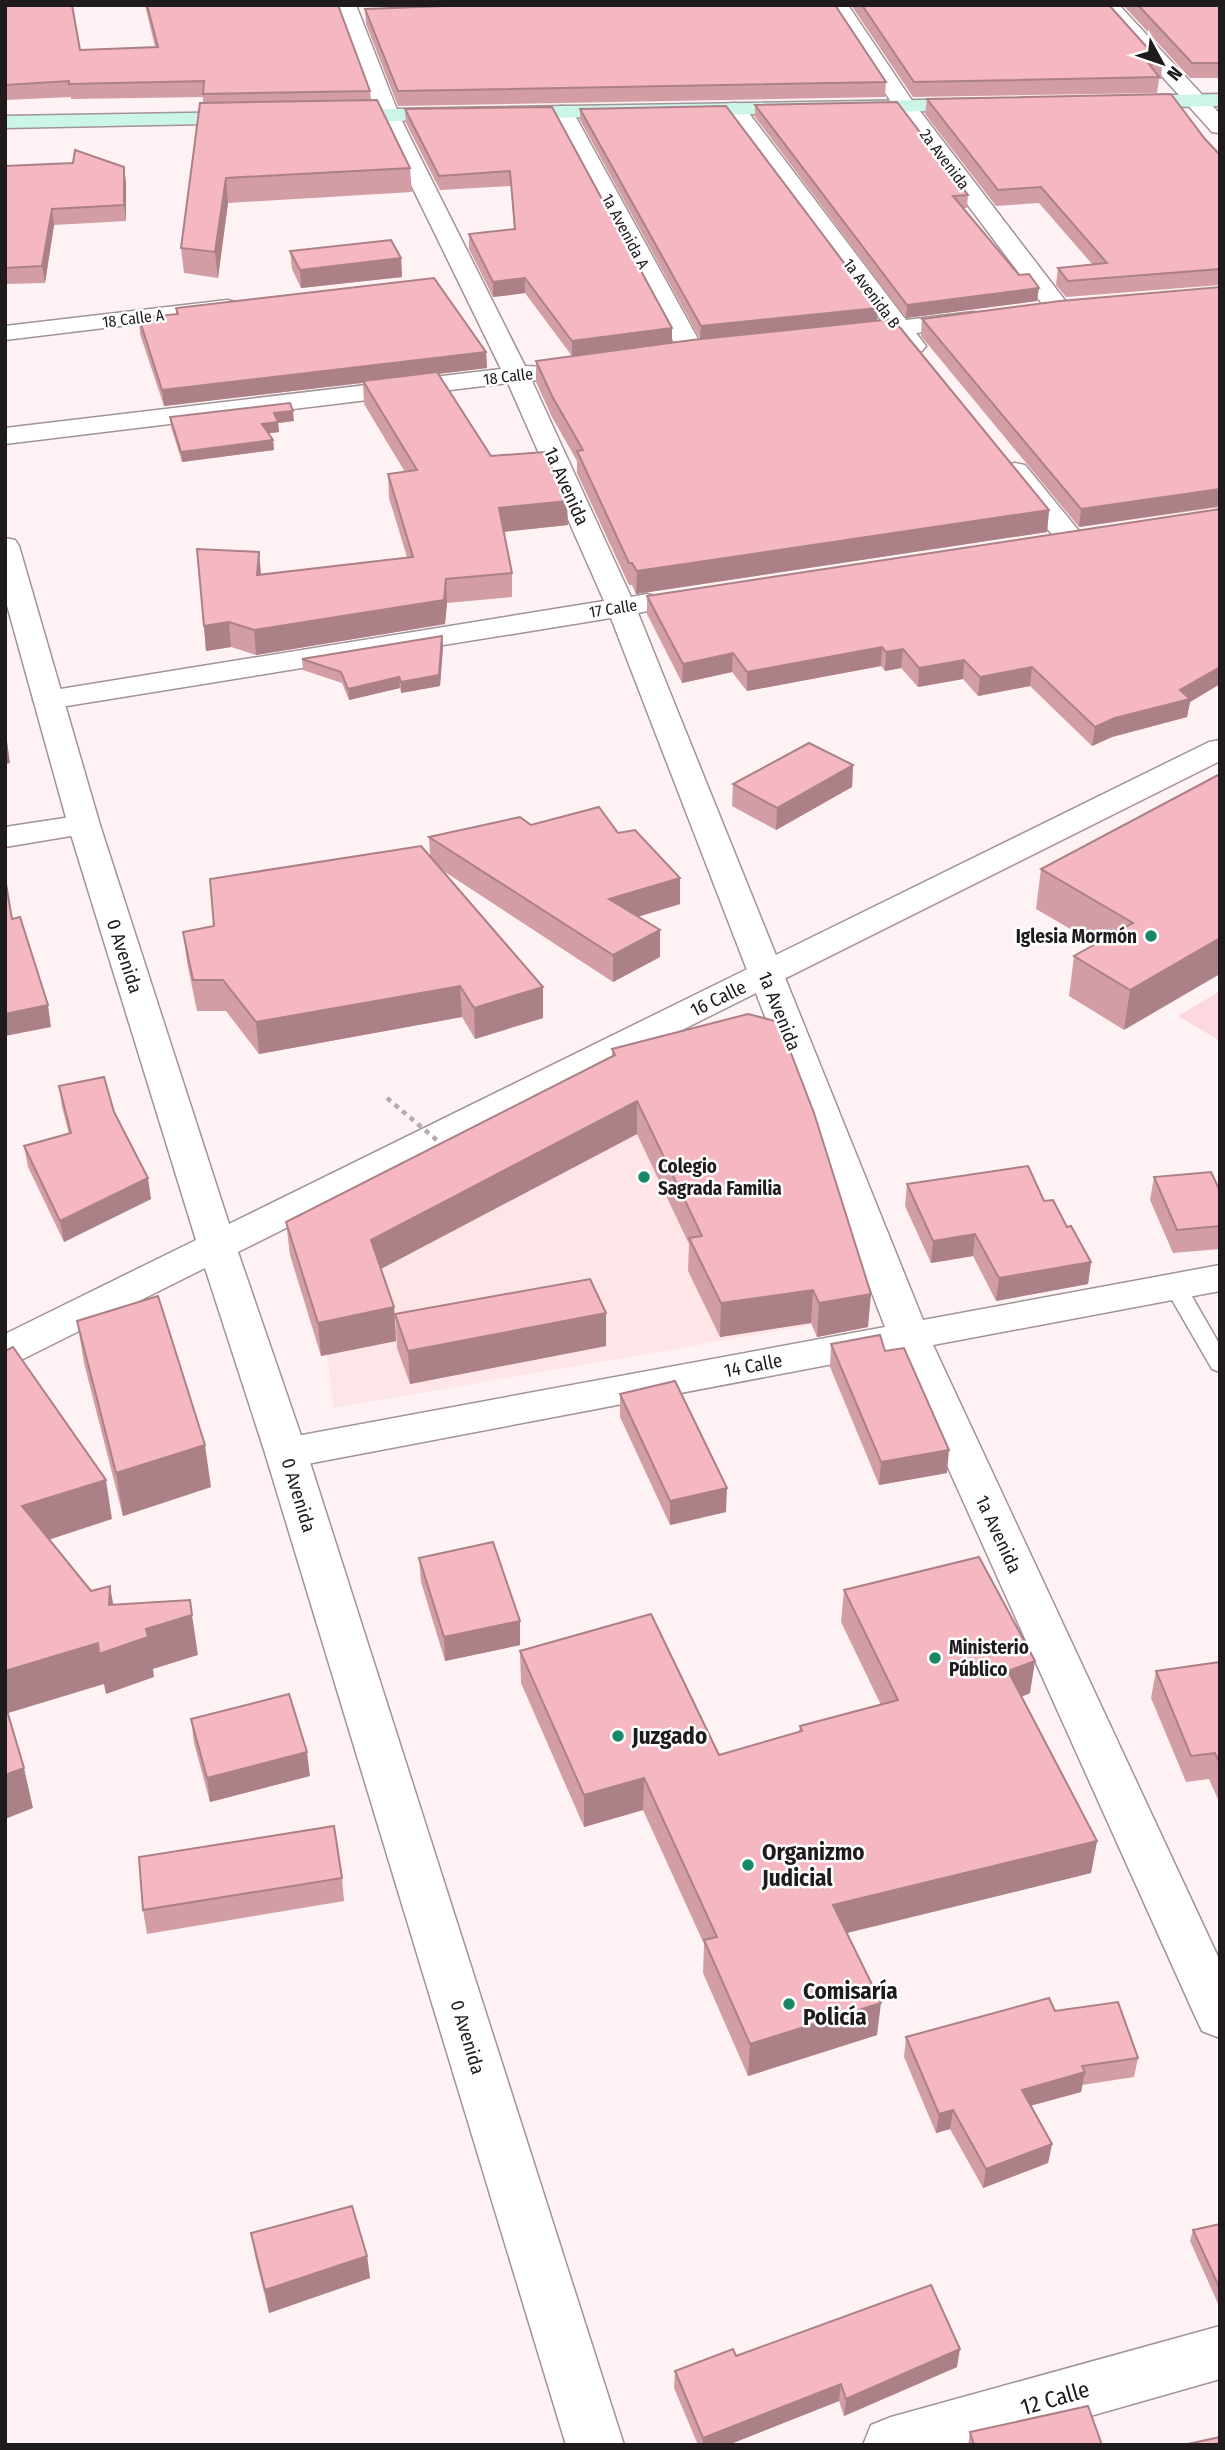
<svg xmlns="http://www.w3.org/2000/svg" width="1225" height="2450" viewBox="0 0 1225 2450" font-family="'Fira Sans Condensed',sans-serif">
  <style>
    .built { fill: #fee5e8 }
    .green { fill: #fdd8de }
    .lines { fill: none; stroke-linecap: round; stroke-linejoin: round }
    .service-casing { stroke: #a29395; stroke-width: 3 }
    .minor-casing { stroke: #a29395; stroke-width: 3 }
    .tertiary-casing { stroke: #a29395; stroke-width: 3 }
    .secondary-casing { stroke: #a29395; stroke-width: 3 }
    .service { fill: #fff; fill-rule: evenodd }
    .minor { fill: #fff; fill-rule: evenodd }
    .tertiary { fill: #fff; fill-rule: evenodd }
    .secondary { fill: #cbf5e7; fill-rule: evenodd }
    .path-bridge { stroke: #b6abad; stroke-width: 4.5; stroke-dasharray: 5 5; stroke-linecap: butt }
    .wall { fill: #d39da6 }
    .shaded-wall { fill: #ac8087 }
    .building { fill: #f5b7c1; stroke: #ac8087; stroke-width: 2 }
    .poi-dot { fill: #188868; stroke: #fff; stroke-width: 2.5 }
    .labels { text-anchor: middle; stroke-width: 5; stroke-linejoin: round; paint-order: stroke }
    .far-street-label { font-size: 16px; fill: #1f1a1b; stroke: #fff }
    .street-label { font-size: 19px; fill: #1f1a1b; stroke: #fff }
    .poi-label { font-size: 19px; font-weight: bold; fill: #1f1a1b; stroke: #fff; text-anchor: start }
    .near-poi-label { font-size: 23px; font-weight: bold; fill: #1f1a1b; stroke: #fff; text-anchor: start }
    .near-street-label { font-size: 23px; fill: #1f1a1b; stroke: #fff }
  </style>
  <rect width="100%" height="100%" fill="#fff2f4"/>
  <polygon class="built" points="785,1057 865,1316 333,1408 318,1273"/>
  <polygon class="green" points="1220,991 1220,1041 1178,1016"/>
  <g class="lines">
    <defs>
      <polygon id="service" points="1175,1279 1183,1281 1220,1345 1220,1372 1212,1369 1164,1286 1167,1281"/>
      <g id="minor">
        <polygon points="336,5 356,5 399,115 525,366 549,367 553,372 549,377 532,381 631,597 647,594 657,597 661,603 657,609 638,613 923,1320 1220,1265 1220,1291 933,1345 1220,1961 1220,2038 1202,2031 1195,2016 896,1352 286,1468 271,1464 265,1453 271,1442 286,1438 885,1327 611,618 48,709 37,706 33,700 37,694 48,691 604,601 508,383 5,444 5,428 501,369 377,115"/>
        <polygon points="828,5 848,5 913,102 1067,303 1070,308 1067,313 1058,315 1049,313 897,111"/>
        <polygon points="1098,5 1119,5 1220,114 1220,133 1212,132"/>
        <path d="M734,103L742,104L906,320L974,312L983,314L986,319L983,324L916,333L926,346L922,351C906,355 902,348 893,336L850,341L841,339L838,334L841,329L883,323L723,109L726,104Z"/>
        <polygon points="562,106 570,107 573,112 704,350 700,355 691,358 682,355 678,350 551,112 554,107"/>
        <polygon points="227,300 236,302 239,307 236,312 5,340 5,326"/>
        <polygon points="1015,463 1025,465 1079,531 1083,537 1079,543 1069,545 1059,543 1005,477 1002,471 1005,465"/>
        <polygon points="84,815 95,818 100,825 95,832 5,847 5,827"/>
        <polygon points="1220,2326 1220,2379 989,2445 863,2445 871,2425 891,2417"/>
      </g>
      <polygon id="tertiary" points="5,538 15,540 19,546 100,825 229,1224 1209,742 1220,740 1220,761 238,1252 307,1453 624,2445 566,2445 265,1453 205,1268 19,1361 5,1365 5,1334 196,1240 68,825 5,598"/>
      <g id="secondary">
        <polygon points="1220,94 1220,106 1124,108 1116,107 1113,102 1116,97 1124,96"/>
        <polygon points="980,99 988,100 991,105 988,110 333,122 325,121 322,116 325,111 333,110"/>
        <polygon points="248,112 256,113 259,118 256,123 5,128 5,116"/>
      </g>
    </defs>
    <use href="#service" class="service-casing"/>
    <use href="#minor" class="minor-casing"/>
    <use href="#tertiary" class="tertiary-casing"/>
    <use href="#secondary" class="secondary-casing"/>
    <use href="#service" class="service"/>
    <use href="#minor" class="minor"/>
    <use href="#tertiary" class="tertiary"/>
    <use href="#secondary" class="secondary"/>
    <polyline class="path-bridge" points="387,1098 445,1147"/>
  </g>
  <g class="wall">
    <polygon points="5,5 80,50 155,47 145,5 338,5 370,91 371,100 410,168 412,192 228,203 218,278 184,273 181,248 203,103 203,97 71,99 71,97 5,100"/>
    <polygon points="358,5 387,5 359,6"/>
    <polygon points="851,5 1109,5 1162,64 1161,79 1159,79 1157,93 913,97"/>
    <polygon points="1123,5 1220,5 1220,78 1190,78"/>
    <polygon points="365,9 886,82 885,97 398,106 366,24"/>
    <polygon points="927,99 1205,139 1220,155 1220,285 1066,297 1056,285 1058,268 1092,264 1039,203 996,206 925,114"/>
    <polygon points="755,105 968,195 967,208 963,208 1037,301 906,318 755,117"/>
    <polygon points="552,107 672,342 700,339 580,120 580,109 877,321 1049,510 1047,532 636,594 632,585 629,585 577,473 577,461 552,417 536,382 536,361 572,356 525,293 493,297 469,249 469,234 514,229 511,186 440,190 406,123 405,109"/>
    <polygon points="5,166 124,167 126,183 126,221 54,225 45,283 5,284"/>
    <polygon points="290,251 401,258 402,277 301,288 292,269"/>
    <polygon points="1220,287 1220,507 1079,527 921,336 922,319"/>
    <polygon points="176,308 486,352 487,368 438,374 491,456 568,525 504,532 512,573 512,597 447,603 445,624 256,655 231,647 206,651 204,626 259,552 261,574 407,557 389,498 388,474 405,472 364,404 363,383 164,406 140,334 139,318 176,314"/>
    <polygon points="170,417 294,421 278,423 279,432 269,433 273,440 274,450 182,462 171,427"/>
    <polygon points="1220,509 1220,684 1190,702 1187,717 1112,737 1092,746 1030,686 978,696 963,679 918,687 901,668 885,671 881,666 747,691 732,672 682,683 647,614 647,596"/>
    <polygon points="442,636 443,647 440,686 401,693 400,688 349,700 342,683 303,670 302,659"/>
    <polygon points="853,765 852,787 776,830 732,806 733,784"/>
    <polygon points="1220,774 1124,1030 1069,996 1074,956 1096,944 1036,909 1041,869"/>
    <polygon points="531,825 618,833 680,878 680,904 638,917 660,957 613,982 442,870 543,1018 475,1039 462,1017 259,1054 226,1011 197,1011 187,962 183,932 214,926 430,856 429,837"/>
    <polygon points="612,1049 868,1327 817,1337 811,1323 720,1337 688,1271 689,1244 637,1134 381,1269 394,1307 396,1341 321,1356 290,1255 286,1222 612,1057"/>
    <polygon points="59,1086 114,1112 151,1199 64,1242 28,1167 24,1146 69,1134 62,1107"/>
    <polygon points="1154,1177 1220,1191 1220,1249 1173,1253 1150,1200"/>
    <polygon points="907,1184 1044,1201 1067,1227 1091,1262 1088,1284 996,1301 973,1256 931,1263 905,1206"/>
    <polygon points="606,1313 606,1346 410,1384 397,1348 395,1314"/>
    <polygon points="77,1321 211,1487 123,1516 84,1363"/>
    <polygon points="831,1344 885,1351 947,1473 879,1485 830,1367"/>
    <polygon points="620,1394 726,1512 670,1525 620,1417"/>
    <polygon points="419,1558 520,1645 445,1661 421,1582"/>
    <polygon points="844,1590 1030,1693 1021,1697 1097,1841 1091,1873 847,1933 877,2035 748,2076 703,1973 704,1944 643,1810 584,1827 521,1683 520,1651 719,1755 799,1732 800,1726 881,1705 841,1622"/>
    <polygon points="1220,1662 1220,1804 1209,1779 1186,1782 1151,1698 1156,1671"/>
    <polygon points="191,1719 310,1776 210,1802 194,1743"/>
    <polygon points="342,1878 344,1901 147,1934 143,1910"/>
    <polygon points="1055,2011 1138,2058 1134,2077 1082,2085 1081,2092 1030,2106 1052,2144 1048,2163 983,2188 950,2129 936,2133 904,2057 906,2037"/>
    <polygon points="1220,2224 1220,2308 1190,2241 1193,2230"/>
    <polygon points="251,2233 367,2256 370,2278 269,2313 255,2256"/>
    <polygon points="736,2356 957,2367 844,2416 839,2401 728,2445 698,2445 674,2388 675,2371"/>
    <polygon points="970,2432 1102,2445 968,2445"/>
  </g>
  <g class="shaded-wall">
    <polygon points="124,167 126,183 126,221 124,205"/>
    <polygon points="226,178 228,203 218,278 215,252"/>
    <polygon points="52,209 54,225 45,283 42,266"/>
    <polygon points="401,258 402,277 301,288 300,270"/>
    <polygon points="525,278 525,293 493,297 493,282"/>
    <polygon points="1039,288 1037,301 906,318 907,305"/>
    <polygon points="878,308 877,321 700,339 701,326"/>
    <polygon points="672,328 672,343 572,357 572,341"/>
    <polygon points="486,352 487,368 164,406 162,390"/>
    <polygon points="293,411 294,421 278,423 279,432 263,434 262,424 274,413"/>
    <polygon points="273,440 274,450 182,462 181,452"/>
    <polygon points="1220,489 1220,506 1079,527 1081,509"/>
    <polygon points="567,501 568,525 500,532 499,508"/>
    <polygon points="1049,510 1047,532 636,594 637,571"/>
    <polygon points="259,552 261,576 257,575"/>
    <polygon points="446,579 447,603 445,624 256,655 254,630"/>
    <polygon points="229,622 231,647 206,651 204,626"/>
    <polygon points="442,636 443,647 440,686 401,693 401,682"/>
    <polygon points="882,647 881,666 747,691 747,672"/>
    <polygon points="903,649 901,668 885,671 886,652"/>
    <polygon points="733,653 732,672 682,683 683,664"/>
    <polygon points="964,660 963,679 918,687 919,668"/>
    <polygon points="1032,667 1030,686 978,696 980,677"/>
    <polygon points="1220,667 1220,684 1190,702 1187,717 1112,737 1092,746 1095,727"/>
    <polygon points="399,677 400,688 349,700 348,689"/>
    <polygon points="5,741 7,741 10,763 5,764"/>
    <polygon points="853,765 852,787 776,830 777,808"/>
    <polygon points="680,878 680,904 609,925 609,899"/>
    <polygon points="660,930 660,957 613,982 613,955"/>
    <polygon points="1220,938 1220,974 1124,1030 1130,990"/>
    <polygon points="460,986 462,1017 259,1054 256,1022"/>
    <polygon points="543,987 543,1018 475,1039 474,1008"/>
    <polygon points="48,1005 51,1027 5,1036 5,1014"/>
    <polygon points="637,1101 637,1134 373,1273 371,1240"/>
    <polygon points="148,1178 151,1199 64,1242 60,1221"/>
    <polygon points="975,1234 973,1256 931,1263 933,1241"/>
    <polygon points="1091,1262 1088,1284 996,1301 999,1278"/>
    <polygon points="813,1290 811,1323 720,1337 721,1303"/>
    <polygon points="871,1294 868,1327 817,1337 819,1303"/>
    <polygon points="394,1307 396,1341 321,1356 318,1323"/>
    <polygon points="606,1313 606,1346 410,1384 408,1351"/>
    <polygon points="205,1445 211,1487 123,1516 116,1473"/>
    <polygon points="949,1450 947,1473 879,1485 881,1462"/>
    <polygon points="106,1480 112,1519 30,1546 22,1506"/>
    <polygon points="727,1488 726,1512 670,1525 670,1501"/>
    <polygon points="110,1586 117,1626 109,1605"/>
    <polygon points="192,1615 198,1655 153,1669 154,1677 106,1694 104,1684 5,1714 5,1671"/>
    <polygon points="520,1621 520,1645 445,1661 444,1637"/>
    <polygon points="1035,1661 1030,1693 1003,1704 1008,1671"/>
    <polygon points="307,1752 310,1776 210,1802 207,1778"/>
    <polygon points="24,1768 33,1808 5,1819 5,1775"/>
    <polygon points="644,1778 643,1810 584,1827 584,1795"/>
    <polygon points="1097,1841 1091,1873 830,1937 833,1905"/>
    <polygon points="881,2003 877,2035 748,2076 750,2044"/>
    <polygon points="1085,2072 1081,2092 1018,2109 1022,2090"/>
    <polygon points="953,2110 950,2129 936,2133 939,2114"/>
    <polygon points="1052,2144 1048,2163 983,2188 986,2169"/>
    <polygon points="367,2256 370,2278 269,2313 265,2290"/>
    <polygon points="960,2349 957,2367 844,2416 846,2399"/>
    <polygon points="841,2384 839,2401 728,2445 703,2445 703,2438"/>
  </g>
  <g class="building">
    <polygon points="5,5 72,5 80,50 158,47 147,5 338,5 370,91 203,94 204,81 69,84 69,81 5,85"/>
    <polygon points="472,5 835,5 886,82 398,91 365,9"/>
    <polygon points="862,5 1109,5 1162,64 1149,64 1159,77 914,82"/>
    <polygon points="1138,5 1220,5 1220,63 1192,63"/>
    <polygon points="1171,94 1205,139 1220,155 1220,269 1068,281 1058,268 1107,263 1041,187 998,190 927,99"/>
    <polygon points="377,100 410,168 226,178 215,252 181,248 200,103"/>
    <polygon points="897,102 968,195 953,196 1019,275 1029,274 1039,288 907,305 755,105"/>
    <polygon points="726,106 878,308 701,326 580,109"/>
    <polygon points="552,107 672,328 572,341 525,278 493,282 469,234 515,229 510,171 439,176 405,109"/>
    <polygon points="75,150 124,167 124,205 52,209 42,266 5,268 5,166 73,163"/>
    <polygon points="391,240 401,258 300,270 290,251"/>
    <polygon points="434,278 486,352 162,390 139,318 178,314 176,308"/>
    <polygon points="1220,287 1220,489 1081,509 922,319 1060,301"/>
    <polygon points="893,319 1049,510 637,571 632,563 629,563 577,451 583,450 552,396 536,361 692,340"/>
    <polygon points="437,372 491,456 545,452 567,501 499,508 512,573 446,579 444,600 254,630 229,622 204,626 197,549 259,552 257,575 413,557 388,474 417,470 363,381"/>
    <polygon points="290,403 293,411 274,413 278,422 262,424 273,440 181,452 170,417"/>
    <polygon points="1220,509 1220,667 1180,690 1190,699 1115,718 1095,727 1032,667 980,677 964,660 919,668 903,649 886,652 882,647 747,672 733,653 683,664 647,596"/>
    <polygon points="442,636 439,675 401,682 399,677 348,689 341,672 302,659"/>
    <polygon points="809,743 853,765 777,808 733,784"/>
    <polygon points="1220,774 1220,938 1130,990 1074,956 1133,923 1041,869"/>
    <polygon points="599,807 618,833 635,830 680,878 609,899 660,930 613,955 429,837 520,817 531,825"/>
    <polygon points="421,846 543,987 474,1008 460,986 256,1022 223,980 193,980 183,932 214,926 210,879"/>
    <polygon points="5,878 12,919 20,917 48,1005 5,1014"/>
    <polygon points="748,1014 779,1022 814,1113 871,1294 819,1303 813,1290 721,1303 689,1238 702,1236 637,1101 371,1240 394,1307 318,1323 286,1222 615,1055 612,1049"/>
    <polygon points="104,1077 114,1112 148,1178 60,1221 24,1146 71,1133 59,1086"/>
    <polygon points="1028,1166 1044,1201 1053,1200 1067,1227 1071,1226 1091,1262 999,1278 975,1234 933,1241 907,1184"/>
    <polygon points="1211,1172 1220,1191 1220,1226 1177,1230 1154,1177"/>
    <polygon points="590,1279 606,1313 408,1351 395,1314"/>
    <polygon points="158,1296 205,1445 116,1473 77,1321"/>
    <polygon points="880,1335 885,1351 904,1348 949,1450 881,1462 831,1344"/>
    <polygon points="13,1347 106,1480 22,1506 91,1591 110,1586 109,1605 190,1600 192,1615 146,1629 148,1637 99,1654 98,1643 5,1671 5,1351"/>
    <polygon points="675,1381 727,1488 670,1501 620,1394"/>
    <polygon points="493,1542 520,1621 444,1637 419,1558"/>
    <polygon points="979,1557 1035,1661 1008,1671 1097,1841 833,1905 881,2003 750,2044 704,1940 717,1937 644,1778 584,1795 520,1651 651,1614 719,1755 802,1731 800,1726 898,1700 844,1590"/>
    <polygon points="1220,1662 1220,1764 1215,1753 1191,1756 1156,1671"/>
    <polygon points="289,1694 307,1752 207,1778 191,1719"/>
    <polygon points="5,1704 24,1768 5,1775"/>
    <polygon points="334,1826 342,1878 143,1910 139,1857"/>
    <polygon points="1049,1998 1055,2011 1118,2002 1138,2058 1082,2066 1085,2072 1022,2090 1052,2144 986,2169 953,2110 939,2114 906,2037"/>
    <polygon points="352,2206 367,2256 265,2290 251,2233"/>
    <polygon points="1220,2224 1220,2289 1193,2230"/>
    <polygon points="931,2285 960,2349 846,2399 841,2384 703,2438 675,2371 733,2349 736,2356"/>
    <polygon points="1088,2406 1102,2445 974,2445 970,2432"/>
    <polygon points="1220,2437 1220,2445 1183,2445"/>
  </g>
  <g class="poi-dot">
    <circle cx="1151" cy="936" r="7"/>
    <circle cx="644" cy="1177" r="7"/>
    <circle cx="935" cy="1658" r="7"/>
    <circle cx="618" cy="1736" r="7"/>
    <circle cx="748" cy="1865" r="7"/>
    <circle cx="789" cy="2004" r="7"/>
  </g>
  <g class="labels">
    <g class="far-street-label">
      <text transform="translate(945 159) rotate(53)" y="6">2a Avenida</text>
      <text transform="translate(626 231) rotate(62)" y="6">1a Avenida A</text>
      <text transform="translate(872 293) rotate(53)" y="6">1a Avenida B</text>
      <text transform="translate(133 318) rotate(-7)" y="6">18 Calle A</text>
      <text transform="translate(508 376) rotate(-7)" y="6">18 Calle</text>
      <text transform="translate(613 608) rotate(-9)" y="6">17 Calle</text>
    </g>
    <g class="street-label">
      <text transform="translate(567 486) rotate(66)" y="7">1a Avenida</text>
      <text transform="translate(125 956) rotate(72)" y="7">0 Avenida</text>
      <text transform="translate(718 998) rotate(-26)" y="7">16 Calle</text>
      <text transform="translate(780 1011) rotate(68)" y="7">1a Avenida</text>
      <text transform="translate(753 1365) rotate(-11)" y="7">14 Calle</text>
      <text transform="translate(299 1495) rotate(73)" y="7">0 Avenida</text>
      <text transform="translate(999 1534) rotate(65)" y="7">1a Avenida</text>
      <text transform="translate(468 2037) rotate(73)" y="7">0 Avenida</text>
    </g>
    <g class="poi-label">
      <text x="1137" y="943" text-anchor="end">Iglesia Mormón</text>
      <text x="658" y="1173">Colegio<tspan x="658" dy="22">Sagrada Familia</tspan></text>
      <text x="949" y="1654">Ministerio<tspan x="949" dy="22">Público</tspan></text>
    </g>
    <g class="near-poi-label">
      <text x="632" y="1744">Juzgado</text>
      <text x="762" y="1860">Organizmo<tspan x="762" dy="26">Judicial</tspan></text>
      <text x="803" y="1999">Comisaría<tspan x="803" dy="26">Policía</tspan></text>
    </g>
    <g class="near-street-label">
      <text transform="translate(1055 2398) rotate(-16)" y="8">12 Calle</text>
    </g>
  </g>
  <rect width="1225" height="2450" fill="none" stroke="#1f1a1b" stroke-width="14"/>
  <g transform="translate(1162 63) rotate(130)" stroke="#ffffff" stroke-width="5" paint-order="stroke">
  <path d="M0-5L12 26L0 18L-12 26Z" fill="#1f1a1b"/>
  <text y="-10" font-size="19" font-weight="bold" text-anchor="middle" fill="#1f1a1b">N</text>
  </g>
</svg>
